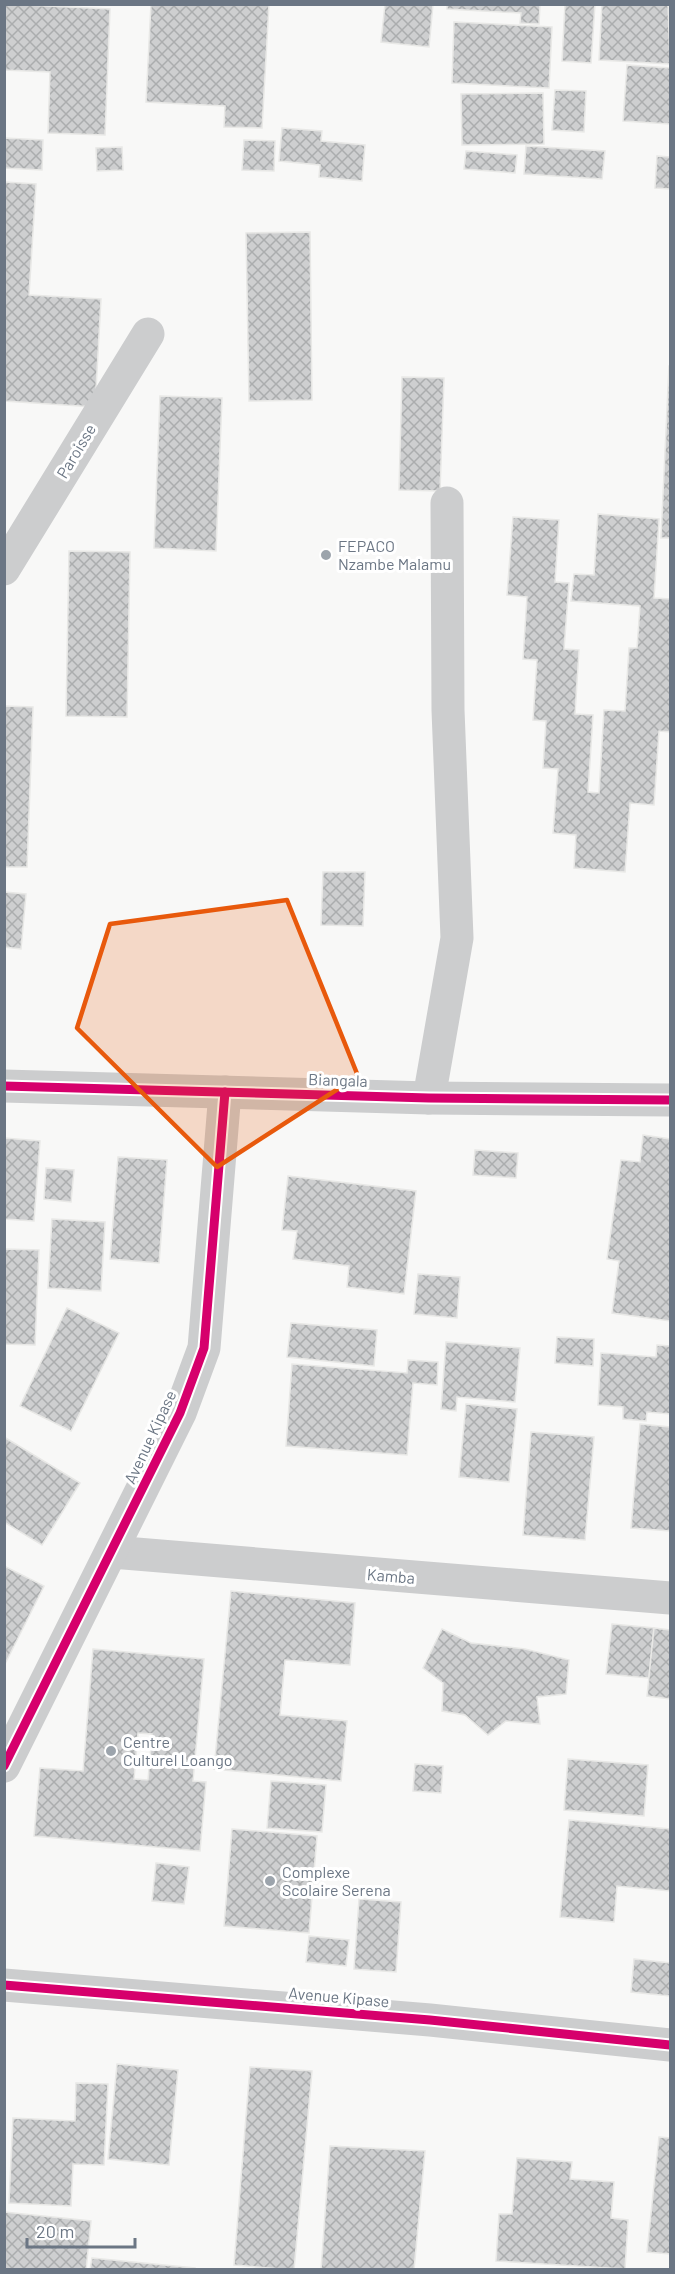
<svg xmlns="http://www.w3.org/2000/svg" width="675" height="2274" viewBox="0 0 675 2274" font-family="Barlow,sans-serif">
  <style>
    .building { fill: url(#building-cross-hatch); stroke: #e8e8e6; stroke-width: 1.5; fill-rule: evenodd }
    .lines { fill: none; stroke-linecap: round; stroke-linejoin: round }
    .minor { stroke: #cccdce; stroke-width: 33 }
    .cycleway-casing { stroke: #fff; stroke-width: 13 }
    .cycleway { stroke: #d6006c; stroke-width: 9 }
    .marked { fill: #e8590c; fill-opacity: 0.2; stroke: #e8590c; stroke-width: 4.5; stroke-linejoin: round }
    .poi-dot { fill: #9ca4ac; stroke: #fff; stroke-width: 2 }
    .labels { text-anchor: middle; stroke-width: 6; stroke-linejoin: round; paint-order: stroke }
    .street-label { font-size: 16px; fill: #6b7684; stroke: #fff }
    .poi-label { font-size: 16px; fill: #6b7684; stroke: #fff; text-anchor: start }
  </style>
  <defs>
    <pattern id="building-cross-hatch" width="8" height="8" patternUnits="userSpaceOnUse" patternTransform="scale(1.5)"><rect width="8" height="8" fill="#cecfd0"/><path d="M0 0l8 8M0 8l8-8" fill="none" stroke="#abadae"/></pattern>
  </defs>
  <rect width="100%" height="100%" fill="#f8f8f7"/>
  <g class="building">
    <polygon points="4,4 110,9 105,135 48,133 50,72 4,70"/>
    <polygon points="151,4 269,4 262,128 224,127 225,106 146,102"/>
    <polygon points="385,4 433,4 429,47 381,42"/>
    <polygon points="447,4 540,4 539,24 520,23 521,13 447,9"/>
    <polygon points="565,4 595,4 591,63 562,61"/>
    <polygon points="602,4 668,4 670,64 599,60"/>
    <polygon points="454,22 552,27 549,88 452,83"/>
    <polygon points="627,65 670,68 670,124 623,121"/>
    <polygon points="555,90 586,91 584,132 552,130"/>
    <polygon points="543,93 544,144 462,145 461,94"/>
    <polygon points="282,128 322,131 321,141 365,145 362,181 319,177 320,165 279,161"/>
    <polygon points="4,138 43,140 42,170 4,168"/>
    <polygon points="244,140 275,141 274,171 242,170"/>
    <polygon points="526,146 605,151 602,179 524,174"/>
    <polygon points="122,147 123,170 97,171 96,148"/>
    <polygon points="466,151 517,155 515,173 464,169"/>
    <polygon points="657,156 670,157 670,189 655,188"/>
    <polygon points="4,182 36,184 29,295 101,299 95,407 4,401"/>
    <polygon points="310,232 312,400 249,401 246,233"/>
    <polygon points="669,366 670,366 670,538 661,538"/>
    <polygon points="402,377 444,378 440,491 399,490"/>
    <polygon points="160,396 222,398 216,551 154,548"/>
    <polygon points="598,514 659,519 654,598 670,599 670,732 659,731 654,805 630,803 625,872 574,868 576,835 553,833 558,769 543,768 546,721 533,720 537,660 523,659 527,597 507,595 513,517 559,520 555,582 569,583 564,649 579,650 575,714 593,715 588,792 599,793 604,710 625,711 629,648 637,648 640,606 571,601 574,574 594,575"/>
    <polygon points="69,551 130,552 127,717 66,716"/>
    <polygon points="4,706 33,707 27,867 4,867"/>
    <polygon points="323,872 365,872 363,926 321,925"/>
    <polygon points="4,892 26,894 21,949 4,947"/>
    <polygon points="643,1135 670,1139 670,1321 612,1313 619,1261 607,1259 621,1160 640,1162"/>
    <polygon points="4,1138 40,1141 34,1221 4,1219"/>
    <polygon points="475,1150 518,1153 516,1178 473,1175"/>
    <polygon points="118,1157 167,1160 159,1263 110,1259"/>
    <polygon points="46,1168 74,1170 71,1202 44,1199"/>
    <polygon points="288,1176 416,1191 404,1294 347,1287 349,1266 293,1259 297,1231 282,1230"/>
    <polygon points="52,1219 105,1222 101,1291 48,1288"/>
    <polygon points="4,1249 39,1250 35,1345 4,1344"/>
    <polygon points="418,1274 460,1277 457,1318 414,1314"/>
    <polygon points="67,1308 119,1333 71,1431 20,1406"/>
    <polygon points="291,1323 377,1330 374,1366 287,1357"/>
    <polygon points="557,1337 594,1339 593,1366 555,1363"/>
    <polygon points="446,1342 520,1348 515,1402 457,1397 456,1411 441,1409"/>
    <polygon points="657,1345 670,1346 670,1414 647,1412 646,1421 623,1419 623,1407 598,1405 601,1353 656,1357"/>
    <polygon points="408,1360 438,1362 437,1385 413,1383 407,1455 286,1446 292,1364 407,1373"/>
    <polygon points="466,1404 517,1409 509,1482 459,1477"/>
    <polygon points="640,1424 670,1427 670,1531 631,1528"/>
    <polygon points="531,1432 594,1437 585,1540 523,1535"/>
    <polygon points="4,1437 80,1483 42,1545 4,1522"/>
    <polygon points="4,1566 44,1586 4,1666"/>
    <polygon points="231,1591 355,1603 350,1665 285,1660 280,1715 347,1721 341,1781 214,1769"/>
    <polygon points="612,1624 654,1628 649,1678 606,1674"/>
    <polygon points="654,1628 670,1630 670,1699 647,1696"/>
    <polygon points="442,1629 471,1643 525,1649 569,1660 566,1694 537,1697 540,1724 506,1721 488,1735 465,1715 442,1711 443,1683 423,1668"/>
    <path d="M93,1649L204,1659L193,1781L206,1782L200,1851L34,1836L40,1768L83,1771ZM138,1733L152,1734L148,1780L134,1779Z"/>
    <polygon points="568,1759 648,1765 644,1816 564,1810"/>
    <polygon points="415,1764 443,1766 441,1793 413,1791"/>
    <polygon points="271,1781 326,1785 322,1832 267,1828"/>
    <polygon points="569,1820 670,1829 670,1891 617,1886 614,1922 560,1917"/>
    <polygon points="232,1829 317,1836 309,1933 224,1926"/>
    <polygon points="156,1863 189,1867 184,1904 152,1901"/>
    <polygon points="359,1899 401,1902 396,1972 354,1969"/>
    <polygon points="309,1936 349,1940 346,1966 306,1962"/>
    <polygon points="634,1959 670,1963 670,1996 631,1992"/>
    <polygon points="117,2064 178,2070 169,2165 108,2159"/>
    <polygon points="250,2067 312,2071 294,2270 234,2265"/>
    <polygon points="76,2083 108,2084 104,2165 73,2164 71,2206 9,2203 13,2118 75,2121"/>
    <polygon points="659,2137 670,2138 670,2254 647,2252"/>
    <polygon points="330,2146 425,2151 414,2270 321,2270"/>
    <polygon points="517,2158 572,2162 570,2179 614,2182 611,2218 628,2220 625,2269 496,2261 499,2214 512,2214"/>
    <polygon points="4,2212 91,2221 86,2270 4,2270"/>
    <polygon points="92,2258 195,2268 195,2270 90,2270"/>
  </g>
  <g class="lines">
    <g class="minor">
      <polyline points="4,569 148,334"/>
      <polyline points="4,1086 429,1098 670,1100"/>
      <polyline points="429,1098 457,938 448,710 447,503"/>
      <polyline points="112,1552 670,1598"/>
      <polyline points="4,1766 180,1413 204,1348 225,1092"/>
      <polyline points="4,1985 430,2020 670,2045"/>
    </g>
    <defs>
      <g id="cycleway">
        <polyline points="4,1086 429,1098 670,1100"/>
        <polyline points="4,1766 180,1413 204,1348 225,1092"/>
        <polyline points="4,1985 430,2020 670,2045"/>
      </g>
    </defs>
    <use href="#cycleway" class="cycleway-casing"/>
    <use href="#cycleway" class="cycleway"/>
  </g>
  <path class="marked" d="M287,900L358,1076L217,1167L77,1028L110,924Z"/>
  <g class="poi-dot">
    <circle cx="326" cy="555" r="6"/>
    <circle cx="111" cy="1751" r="6"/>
    <circle cx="270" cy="1881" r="6"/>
  </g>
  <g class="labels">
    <g class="street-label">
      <text transform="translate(76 451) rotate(-59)" y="6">Paroisse</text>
      <text transform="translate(338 1080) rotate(2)" y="6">Biangala</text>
      <text transform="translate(150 1437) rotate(-65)" y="6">Avenue Kipase</text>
      <text transform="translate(391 1576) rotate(5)" y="6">Kamba</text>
      <text transform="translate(339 1997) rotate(5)" y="6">Avenue Kipase</text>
    </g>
    <g class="poi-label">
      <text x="338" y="552">FEPACO<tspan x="338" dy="18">Nzambe Malamu</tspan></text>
      <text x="123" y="1748">Centre<tspan x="123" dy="18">Culturel Loango</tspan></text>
      <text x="282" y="1878">Complexe<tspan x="282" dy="18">Scolaire Serena</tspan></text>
    </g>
  </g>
  <rect width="675" height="2274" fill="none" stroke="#6b7684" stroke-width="12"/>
  <path d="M27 2238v9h108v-9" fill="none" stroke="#6b7684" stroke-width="3"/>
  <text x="36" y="2238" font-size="18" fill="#6b7684" stroke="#ffffff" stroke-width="4.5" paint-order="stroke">20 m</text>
</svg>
